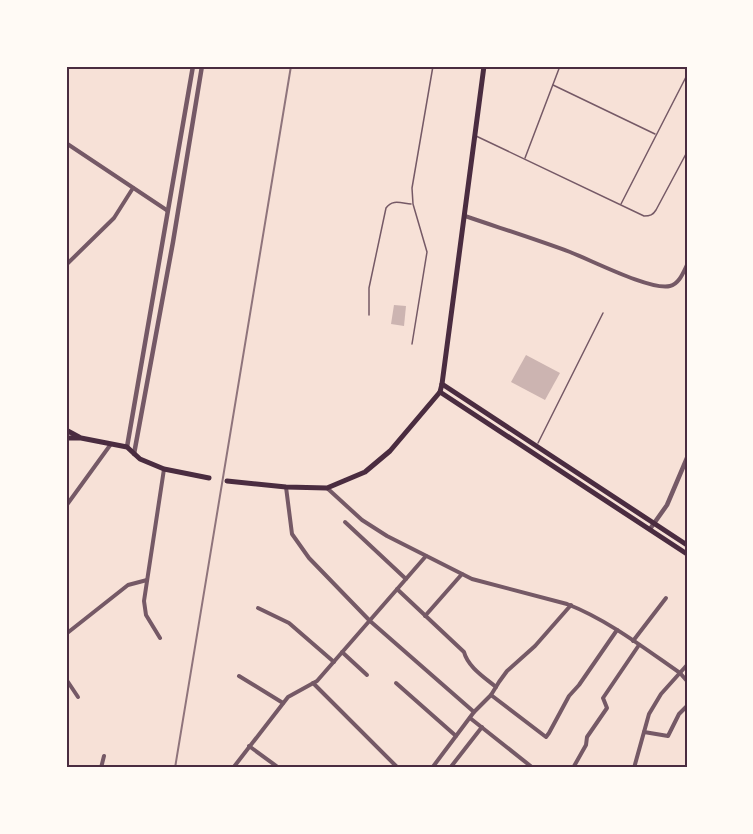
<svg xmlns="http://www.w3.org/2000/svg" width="753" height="834" viewBox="0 0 753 834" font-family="'Open Sans',sans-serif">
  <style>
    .building { fill: #ccb4b1 }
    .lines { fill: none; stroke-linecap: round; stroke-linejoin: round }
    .service { stroke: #755966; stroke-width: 1.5 }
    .minor { stroke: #755966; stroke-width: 4 }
    .tertiary { stroke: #755966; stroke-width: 4.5 }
    .secondary { stroke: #4a2c40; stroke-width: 5 }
    .rail { stroke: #8f747c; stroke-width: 2 }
    .neatline { fill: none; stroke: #4a2c40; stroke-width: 2 }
  </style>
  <rect width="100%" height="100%" fill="#f7e1d7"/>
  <g class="building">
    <polygon points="394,305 406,306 404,326 391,324"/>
    <polygon points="526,355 560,373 545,400 511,382"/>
  </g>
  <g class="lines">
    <g class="service">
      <polyline points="553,85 655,134"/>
      <path d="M476,136L644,216C650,216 653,215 656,210L687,152"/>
      <polyline points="525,158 560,66"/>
      <polyline points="621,204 687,75"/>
      <path d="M369,315V288L386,208C392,199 401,203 411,204"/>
      <polyline points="412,344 427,252 413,204 412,188 433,66"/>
      <polyline points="538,443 603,313"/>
    </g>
    <g class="minor">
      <polyline points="66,143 168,211"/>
      <path d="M465,216C500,228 535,239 570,252C591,260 651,291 670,286C679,284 683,273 687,265"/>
      <polyline points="66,265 114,218 133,188"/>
      <polyline points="286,487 292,534 309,558 370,621 474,712"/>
      <path d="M327,488L362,520L387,536L472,579L567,604C608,620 644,648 680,673L687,681"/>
      <polyline points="66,506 111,444"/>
      <polyline points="345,522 406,579"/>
      <path d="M397,589L464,652C468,667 484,677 496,687"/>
      <polyline points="258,608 289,623 334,662"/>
      <polyline points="425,616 462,574"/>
      <polyline points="66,634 128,585 147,580"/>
      <polyline points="160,638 146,615 144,601 164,469"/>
      <polyline points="633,641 666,598"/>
      <polyline points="342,652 367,675"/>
      <polyline points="239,676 283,703"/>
      <polyline points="66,679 78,697"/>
      <polyline points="313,683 398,768"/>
      <polyline points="396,683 456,736"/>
      <polyline points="491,695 546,737 549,733 569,696 579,685 617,630"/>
      <polyline points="470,718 533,768"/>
      <polyline points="644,732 668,736 679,714 687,706"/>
      <polyline points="249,746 279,768"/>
      <polyline points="101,768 104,756"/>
      <polyline points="233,768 288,697 317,681 426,556"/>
      <polyline points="432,768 474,712 491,695 499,682 507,671 535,646 571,605"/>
      <polyline points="450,768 482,727"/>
      <polyline points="573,768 586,745 587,737 607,708 603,698 639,645"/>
      <polyline points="634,768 649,714 661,694 687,665"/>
    </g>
    <g class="tertiary">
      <polyline points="127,447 193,66"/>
      <polyline points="134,454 173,242 202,66"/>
      <polyline points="650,529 667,505 687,458"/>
    </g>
    <g class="secondary">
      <polyline points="442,384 687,545"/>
      <polyline points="440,392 687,554"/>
      <polyline points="66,430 79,437"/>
      <polyline points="66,438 81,438 127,447 140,459 164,469 209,478"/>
      <polyline points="227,481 286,487 327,488 365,472 390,451 440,392 442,384 484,66"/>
    </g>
    <polyline class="rail" points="175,768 291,66"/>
  </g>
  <rect width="753" height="834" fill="none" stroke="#fffaf5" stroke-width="135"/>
  <rect x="68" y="68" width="618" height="698" class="neatline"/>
</svg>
